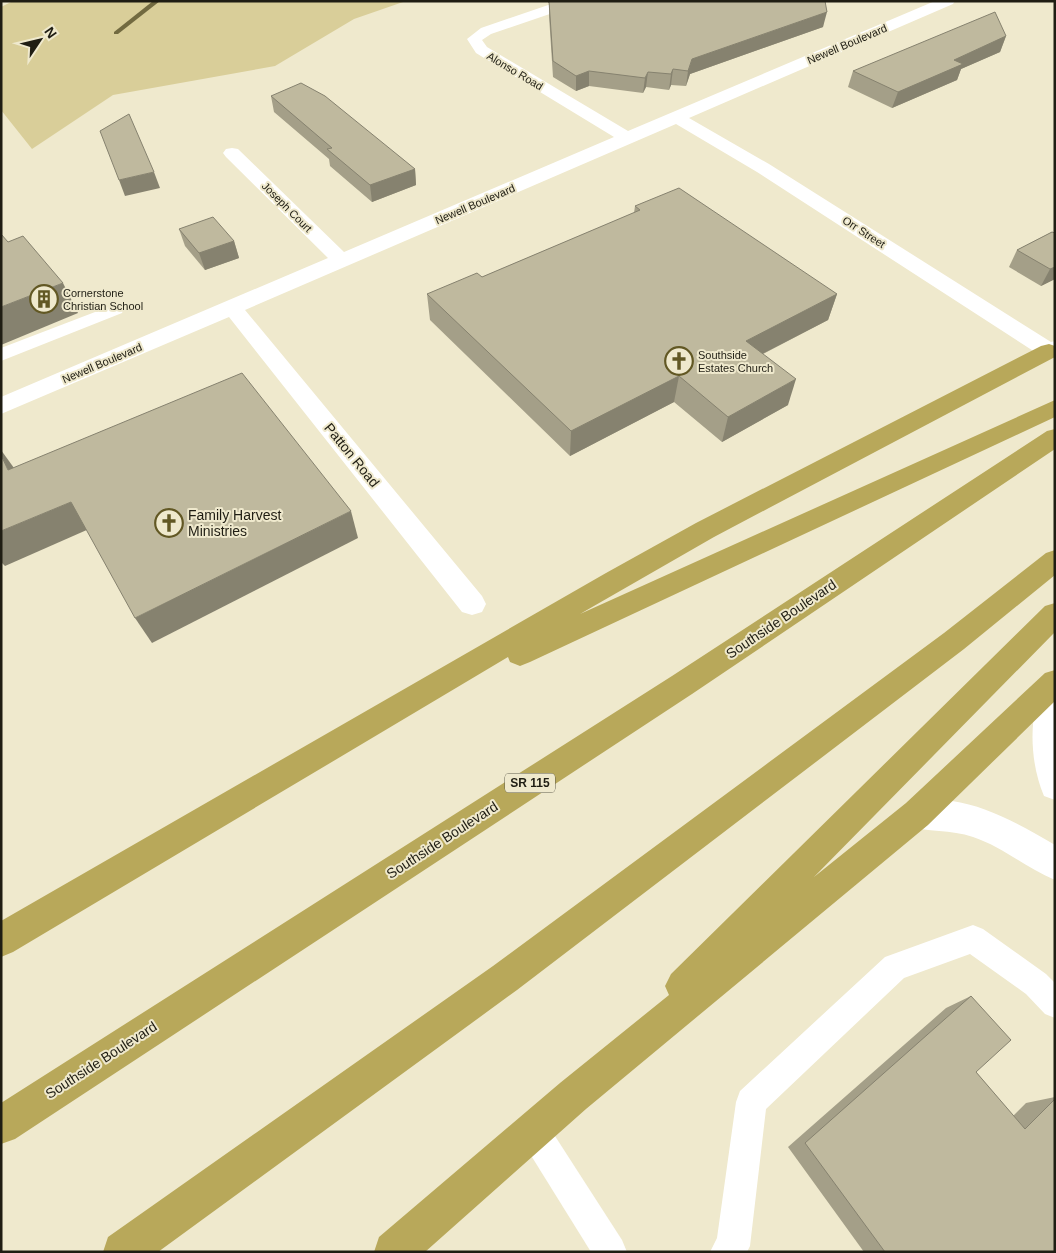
<svg xmlns="http://www.w3.org/2000/svg" width="1056" height="1253" viewBox="0 0 1056 1253" font-family="Arial,sans-serif">
  <style>
    .green { fill: #d9ce99 }
    .lines { fill: none; stroke-linecap: round; stroke-linejoin: round }
    .stream { fill: #726a40; fill-rule: evenodd }
    .service { fill: #fff; fill-rule: evenodd }
    .minor { fill: #fff; fill-rule: evenodd }
    .trunk { fill: #b8a85a; fill-rule: evenodd }
    .wall { fill: #a49f88 }
    .shaded-wall { fill: #86826f }
    .building { fill: #bfb99e; stroke: #86826f }
    .labels { text-anchor: middle; stroke-width: 4; stroke-linejoin: round; paint-order: stroke }
    .far-street-label { font-size: 11px; fill: #1f1d13; stroke: #efe9cd }
    .far-poi-label { font-size: 11px; fill: #1f1d13; stroke: #efe9cd; text-anchor: start }
    .shield { fill: #efe9cd; stroke: #5d5a4b; stroke-width: 1 }
    .shield-label { font-size: 12px; font-weight: bold; fill: #1f1d13 }
    .street-label { font-size: 14px; fill: #1f1d13; stroke: #efe9cd }
    .poi-label { font-size: 14px; fill: #1f1d13; stroke: #efe9cd; text-anchor: start }
  </style>
  <rect width="100%" height="100%" fill="#efe9cd"/>
  <polygon class="green" points="13,1 406,1 354,19 275,66 113,95 32,149 1,110 1,7"/>
  <g class="lines">
    <polygon class="stream" points="153,1 160,1 118,34 114,34 114,32"/>
    <g class="service">
      <polygon points="116,304 122,305 124,309 122,313 1,361 1,348"/>
      <polygon points="973,925 983,929 1046,974 1055,983 1055,1018 1045,1014 1026,994 970,954 904,978 766,1109 750,1246 747,1252 710,1252 717,1238 736,1102 740,1091 885,957"/>
      <polygon points="533,1114 544,1119 622,1240 627,1252 591,1252 522,1141 517,1130 522,1119"/>
    </g>
    <g class="minor">
      <polygon points="560,1 581,1 579,4 491,34 482,40 487,47 628,131 935,1 955,1 953,4 689,118 769,164 1051,342 1055,341 1055,356 1049,358 1041,356 757,172 676,124 245,310 482,596 486,604 482,612 472,615 462,612 229,317 1,414 1,397 328,258 226,157 223,153 226,149 232,148 238,149 344,252 614,137 476,53 467,39 481,28"/>
      <path d="M1055,675V800L1044,796C1029,761 1028,713 1045,678Z"/>
      <path d="M917,799C929,800 940,799 952,801C988,806 1024,827 1055,845V880C1026,868 1003,847 973,837C951,829 927,833 906,825L901,814L906,803Z"/>
    </g>
    <g class="trunk">
      <polygon points="1049,344 1055,346 1055,357 714,537 580,614 1055,400 1055,417 530,662 520,666 510,662 508,657 13,952 1,957 1,921 606,573 696,523 1041,346"/>
      <polygon points="1055,429 1055,449 692,694 15,1139 1,1144 1,1103 672,676 1047,431"/>
      <polygon points="1055,550 1055,575 964,649 517,990 158,1252 103,1252 108,1237 493,966 944,633 1046,553"/>
      <polygon points="1055,603 1055,632 814,877 906,803 1045,673 1055,670 1055,701 928,825 586,1109 425,1252 374,1252 379,1237 560,1083 669,995 665,986 671,974 1045,606"/>
    </g>
  </g>
  <g class="wall">
    <polygon points="548,1 825,1 823,27 690,74 686,86 671,85 669,90 646,87 643,93 589,86 576,91 553,77 549,16 549,3 548,3"/>
    <polygon points="1006,36 1000,52 961,69 957,80 892,108 848,87 853,71"/>
    <polygon points="271,96 415,169 416,185 372,202 330,166 329,159 274,112"/>
    <polygon points="635,206 837,294 828,320 763,354 788,405 722,442 674,402 570,456 430,320 427,294 482,277 634,213"/>
    <polygon points="179,229 234,241 239,258 205,270 185,246"/>
    <polygon points="1052,232 1055,279 1041,286 1009,267 1017,250"/>
    <polygon points="971,996 976,1072 1013,1116 1026,1103 1055,1097 1055,1252 864,1252 788,1147 946,1008"/>
  </g>
  <g class="shaded-wall">
    <polygon points="827,12 823,27 690,74 686,86 688,71 692,59"/>
    <polygon points="1006,36 1000,52 961,69 957,80 892,108 898,92 954,60"/>
    <polygon points="673,69 671,85 669,90 671,74"/>
    <polygon points="589,71 589,86 576,91 576,76"/>
    <polygon points="648,72 646,87 643,93 645,78"/>
    <polygon points="415,169 416,185 372,202 370,185"/>
    <polygon points="154,172 160,188 125,196 119,180"/>
    <polygon points="234,241 239,258 205,270 199,253"/>
    <polygon points="1055,267 1055,279 1041,286 1050,269"/>
    <polygon points="63,283 78,313 1,345 1,307"/>
    <polygon points="837,294 828,320 739,366 746,341"/>
    <polygon points="679,376 674,402 570,456 571,431"/>
    <polygon points="796,379 788,405 722,442 728,417"/>
    <polygon points="1,450 14,468 8,470 1,455"/>
    <polygon points="71,502 89,529 5,566 1,562 1,531"/>
    <polygon points="351,511 358,538 152,643 135,618"/>
  </g>
  <g class="building">
    <polygon points="549,1 825,1 827,12 692,59 688,71 673,69 671,74 648,72 645,78 589,71 576,76 553,61"/>
    <polygon points="995,12 1006,36 954,60 963,64 898,92 853,71"/>
    <polygon points="301,83 325,96 415,169 370,185 327,149 332,148 271,96"/>
    <polygon points="129,114 154,172 119,180 100,131"/>
    <polygon points="679,188 837,294 746,341 796,379 728,417 679,376 571,431 427,294 477,273 482,277 640,210 635,206"/>
    <polygon points="213,217 234,241 199,253 179,229"/>
    <polygon points="1052,232 1055,233 1055,267 1050,269 1017,250"/>
    <polygon points="1,234 8,242 23,236 63,283 1,307"/>
    <polygon points="242,373 351,511 135,618 71,502 1,531 1,455 8,470"/>
    <polygon points="971,996 1011,1040 976,1072 1025,1129 1055,1099 1055,1252 885,1252 805,1143"/>
  </g>
  <defs>
    <symbol id="building-ring" viewBox="-11 -11 22 22"><circle r="9.5" fill="#efe9cd" stroke="#625824" stroke-width="1.5"/><path d="M-4-6H4V6H1V3H-1V6H-4ZM-2.5-4.3h1.7v1.8h-1.7ZM.8-4.3h1.7v1.8H.8ZM-2.5-1h1.7V.8h-1.7ZM.8-1h1.7V.8H.8Z" fill="#625824"/></symbol>
    <symbol id="church-ring" viewBox="-11 -11 22 22"><circle r="9.5" fill="#efe9cd" stroke="#625824" stroke-width="1.5"/><path d="M-1.2-6h2.4v3.5h3.3v2.4h-3.3V6h-2.4V-.1h-3.3v-2.4h3.3Z" fill="#625824"/></symbol>
  </defs>
  <g fill-rule="evenodd">
    <use href="#building-ring" x="28" y="283" width="32" height="32"/>
    <use href="#church-ring" x="663" y="345" width="32" height="32"/>
    <use href="#church-ring" x="153" y="507" width="32" height="32"/>
  </g>
  <g class="labels">
    <g class="far-street-label">
      <text transform="translate(847 44) rotate(-23)" y="4">Newell Boulevard</text>
      <text transform="translate(515 71) rotate(31)" y="4">Alonso Road</text>
      <text transform="translate(475 204) rotate(-23)" y="4">Newell Boulevard</text>
      <text transform="translate(287 207) rotate(45)" y="4">Joseph Court</text>
      <text transform="translate(864 232) rotate(33)" y="4">Orr Street</text>
      <text transform="translate(102 363) rotate(-23)" y="4">Newell Boulevard</text>
    </g>
    <g class="far-poi-label">
      <text x="63" y="297">Cornerstone<tspan x="63" dy="13">Christian School</tspan></text>
      <text x="698" y="359">Southside<tspan x="698" dy="13">Estates Church</tspan></text>
    </g>
    <rect class="shield" x="505" y="773.5" width="50" height="19" rx="4"/>
    <g class="shield-label">
      <text x="530" y="787">SR 115</text>
    </g>
    <g class="street-label">
      <text transform="translate(352 455) rotate(51)" y="5">Patton Road</text>
      <text transform="translate(781 619) rotate(-34)" y="5">Southside Boulevard</text>
      <text transform="translate(442 840) rotate(-33)" y="5">Southside Boulevard</text>
      <text transform="translate(101 1060) rotate(-33)" y="5">Southside Boulevard</text>
    </g>
    <g class="poi-label">
      <text x="188" y="520">Family Harvest<tspan x="188" dy="16">Ministries</tspan></text>
    </g>
  </g>
  <rect width="1056" height="1253" fill="none" stroke="#1f1d13" stroke-width="5"/>
  <g transform="translate(40 40) rotate(55)" stroke="#efe9cd" stroke-width="4" paint-order="stroke">
  <path d="M0-4L9 19L0 12L-9 19Z" fill="#1f1d13"/>
  <text y="-8" font-size="14" font-weight="bold" text-anchor="middle" fill="#1f1d13">N</text>
  </g>
</svg>
